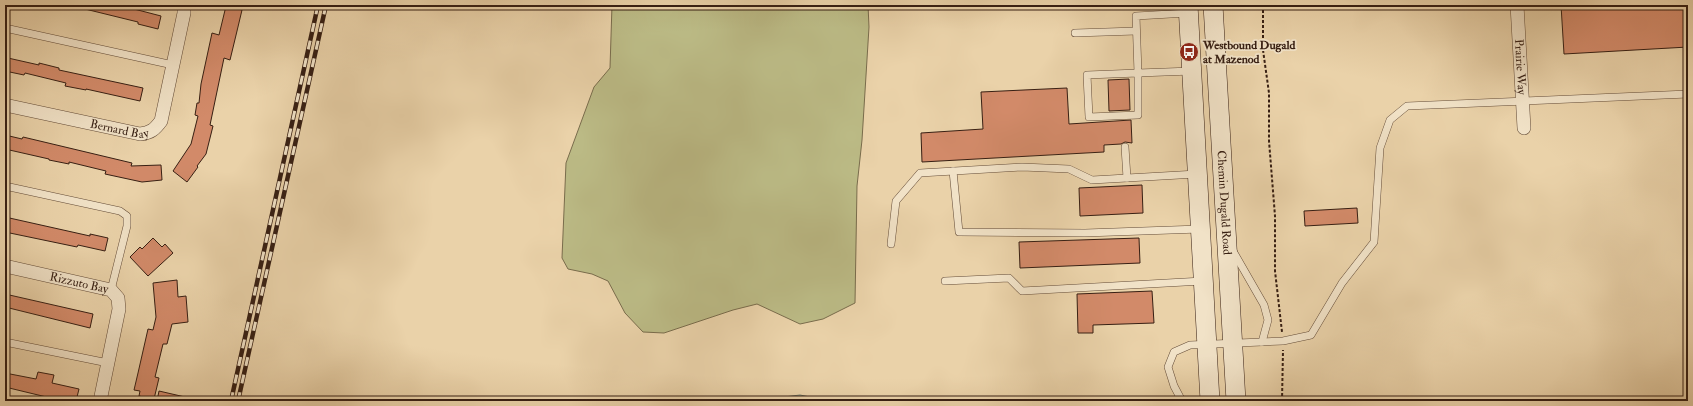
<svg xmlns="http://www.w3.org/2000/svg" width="1693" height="406" viewBox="0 0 1693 406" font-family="'IM FELL Double Pica',serif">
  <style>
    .green { fill: #bbba85; stroke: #796c4c }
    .water { fill: #98b8a8; stroke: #717b6c }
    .building { fill: #d28a69; stroke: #371f13 }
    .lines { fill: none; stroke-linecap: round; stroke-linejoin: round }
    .service-casing { stroke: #644c38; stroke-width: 8 }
    .minor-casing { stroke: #644c38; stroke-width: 14 }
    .secondary-casing { stroke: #371f13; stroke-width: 20 }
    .path { stroke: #371f13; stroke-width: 2; stroke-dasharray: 3 2; stroke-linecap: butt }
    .service { stroke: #f1e2c7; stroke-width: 7 }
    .minor { stroke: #f1e2c7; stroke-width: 13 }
    .secondary { stroke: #f1e2c7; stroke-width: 19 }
    .rail-casing { stroke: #371f13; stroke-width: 4.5 }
    .rail { stroke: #f1e2c7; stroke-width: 3; stroke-dasharray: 9; stroke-linecap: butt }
    .labels { text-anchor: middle; stroke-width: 3.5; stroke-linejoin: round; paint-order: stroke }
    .poi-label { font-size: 12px; font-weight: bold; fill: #371f13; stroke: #f1e2c7; text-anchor: start }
    .street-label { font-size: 12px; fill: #371f13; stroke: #f1e2c7 }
  </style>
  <rect width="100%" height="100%" fill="#ead2a9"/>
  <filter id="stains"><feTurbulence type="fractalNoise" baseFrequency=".005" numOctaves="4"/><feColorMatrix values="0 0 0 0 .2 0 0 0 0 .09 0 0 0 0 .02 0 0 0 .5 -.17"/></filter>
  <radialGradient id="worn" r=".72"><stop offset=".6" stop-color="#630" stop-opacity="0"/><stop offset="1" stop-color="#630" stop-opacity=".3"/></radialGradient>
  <polygon class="green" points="612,5 868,5 869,27 862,140 857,186 855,303 823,319 800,324 757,304 733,310 664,333 643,332 625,313 608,281 592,274 568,269 562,258 566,163 594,87 610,68"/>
  <polygon class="water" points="800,395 815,398 818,401 768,401 776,398"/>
  <g class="building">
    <polygon points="85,5 126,5 134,7 134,9 161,16 158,29 138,24 138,22 85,9"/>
    <polygon points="1561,5 1688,5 1688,47 1564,54"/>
    <polygon points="226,6 242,10 237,31 230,60 224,58 210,125 213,126 206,154 197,166 198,167 187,182 173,171 191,144 198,116 195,115 197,103 199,103 201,84 212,33 219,35"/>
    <polygon points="8,58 39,65 39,63 59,68 59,70 143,88 140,101 86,89 86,90 65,86 66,83 25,73 24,75 5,71"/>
    <polygon points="1129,79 1130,110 1109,111 1108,80"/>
    <polygon points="1067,88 1069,124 1131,120 1132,143 1125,142 1121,144 1104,145 1104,152 922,162 921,133 983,129 981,92"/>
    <polygon points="5,135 22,139 23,137 132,163 131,166 161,165 162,180 142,182 105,174 106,171 69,162 69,164 49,160 49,159 5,149"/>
    <polygon points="1142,185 1143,213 1080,216 1079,188"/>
    <polygon points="1357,208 1358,223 1305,226 1304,211"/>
    <polygon points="5,217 90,236 90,234 108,238 105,251 78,245 77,247 5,232"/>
    <polygon points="153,238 162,247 165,244 173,253 148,276 130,257 140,247 142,249"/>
    <polygon points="1139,238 1140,263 1020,268 1019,242"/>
    <polygon points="177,280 178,297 186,296 188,322 172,324 167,344 163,344 155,377 159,378 154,399 139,396 140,391 134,390 138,373 148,329 153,330 156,317 153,283"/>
    <polygon points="1152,291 1154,323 1093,325 1093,333 1078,333 1077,294"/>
    <polygon points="5,294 93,314 90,328 5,307"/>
    <polygon points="38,372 54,375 52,383 79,389 76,401 63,401 5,387 5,373 36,379"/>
    <polygon points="159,391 185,397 185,401 157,401"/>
  </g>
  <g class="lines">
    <defs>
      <g id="service">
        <polyline points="1188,13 1136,16 1138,73 1192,71"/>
        <polyline points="5,28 173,65"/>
        <polyline points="1075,33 1136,31"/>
        <polygon points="1138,73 1138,115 1089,117 1087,75"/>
        <polyline points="1125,147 1127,178"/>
        <polyline points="953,171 959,232 1085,233 1200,229"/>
        <polyline points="5,186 120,211 127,216 127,226 111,290"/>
        <polyline points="891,244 896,201 920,173 1022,167 1069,169 1092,180 1197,174"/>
        <polyline points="945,281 1009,278 1022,291 1203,281"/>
        <polyline points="5,342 108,363"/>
        <polyline points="1262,342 1283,341 1311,335 1342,283 1374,242 1380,148 1390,120 1407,106 1688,94"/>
        <polyline points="1182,401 1174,386 1168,367 1174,352 1190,345 1262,342 1268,320 1264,305 1233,251"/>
      </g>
      <g id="minor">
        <path id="s1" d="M1517,5L1524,128"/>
        <path id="s2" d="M5,105L140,134C151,133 155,129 161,121L184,13V5"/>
        <path id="s3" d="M5,266L111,290L118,298L119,309L100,401"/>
      </g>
      <g id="secondary">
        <polyline points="1188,5 1210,401"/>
        <path id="s4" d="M1213,5L1236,401"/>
      </g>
    </defs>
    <use href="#service" class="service-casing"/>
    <use href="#minor" class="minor-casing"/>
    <use href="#secondary" class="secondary-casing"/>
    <g class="path">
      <polyline points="1263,5 1263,50 1269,93 1269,141 1275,216 1275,271 1282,332"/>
      <polyline points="1282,401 1283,350"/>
    </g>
    <use href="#service" class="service"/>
    <use href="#minor" class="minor"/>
    <use href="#secondary" class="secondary"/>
    <defs>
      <g id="rail">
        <polyline points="231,401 318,5"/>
        <polyline points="238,401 326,5"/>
      </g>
    </defs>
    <use href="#rail" class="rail-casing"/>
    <use href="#rail" class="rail"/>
  </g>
  <defs>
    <symbol id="bus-disc" viewBox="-11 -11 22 22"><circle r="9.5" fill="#8f2418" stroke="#f1e2c7"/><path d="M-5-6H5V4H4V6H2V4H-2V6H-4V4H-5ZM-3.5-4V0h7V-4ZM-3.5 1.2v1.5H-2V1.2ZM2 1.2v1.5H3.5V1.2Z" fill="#fff"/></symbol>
  </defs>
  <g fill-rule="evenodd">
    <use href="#bus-disc" x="1178" y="41" width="22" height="22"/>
  </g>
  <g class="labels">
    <g class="poi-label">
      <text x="1203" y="49">Westbound Dugald<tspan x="1203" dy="14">at Mazenod</tspan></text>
    </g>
    <g class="street-label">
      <text dy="4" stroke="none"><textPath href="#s1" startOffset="62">Prairie Way</textPath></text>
      <text dy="4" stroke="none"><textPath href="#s2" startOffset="117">Bernard Bay</textPath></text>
      <text dy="4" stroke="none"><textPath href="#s4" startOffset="198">Chemin Dugald Road</textPath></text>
      <text dy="4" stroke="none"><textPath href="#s3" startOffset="76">Rizzuto Bay</textPath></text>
    </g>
  </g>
  <rect width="1693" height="406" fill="none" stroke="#ead2a9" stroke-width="20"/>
  <rect x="6" y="6" width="1681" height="394" fill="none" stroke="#371f13" stroke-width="2"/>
  <rect x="10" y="10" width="1673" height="386" fill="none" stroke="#371f13"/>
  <rect width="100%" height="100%" filter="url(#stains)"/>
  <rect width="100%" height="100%" fill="url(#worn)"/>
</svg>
